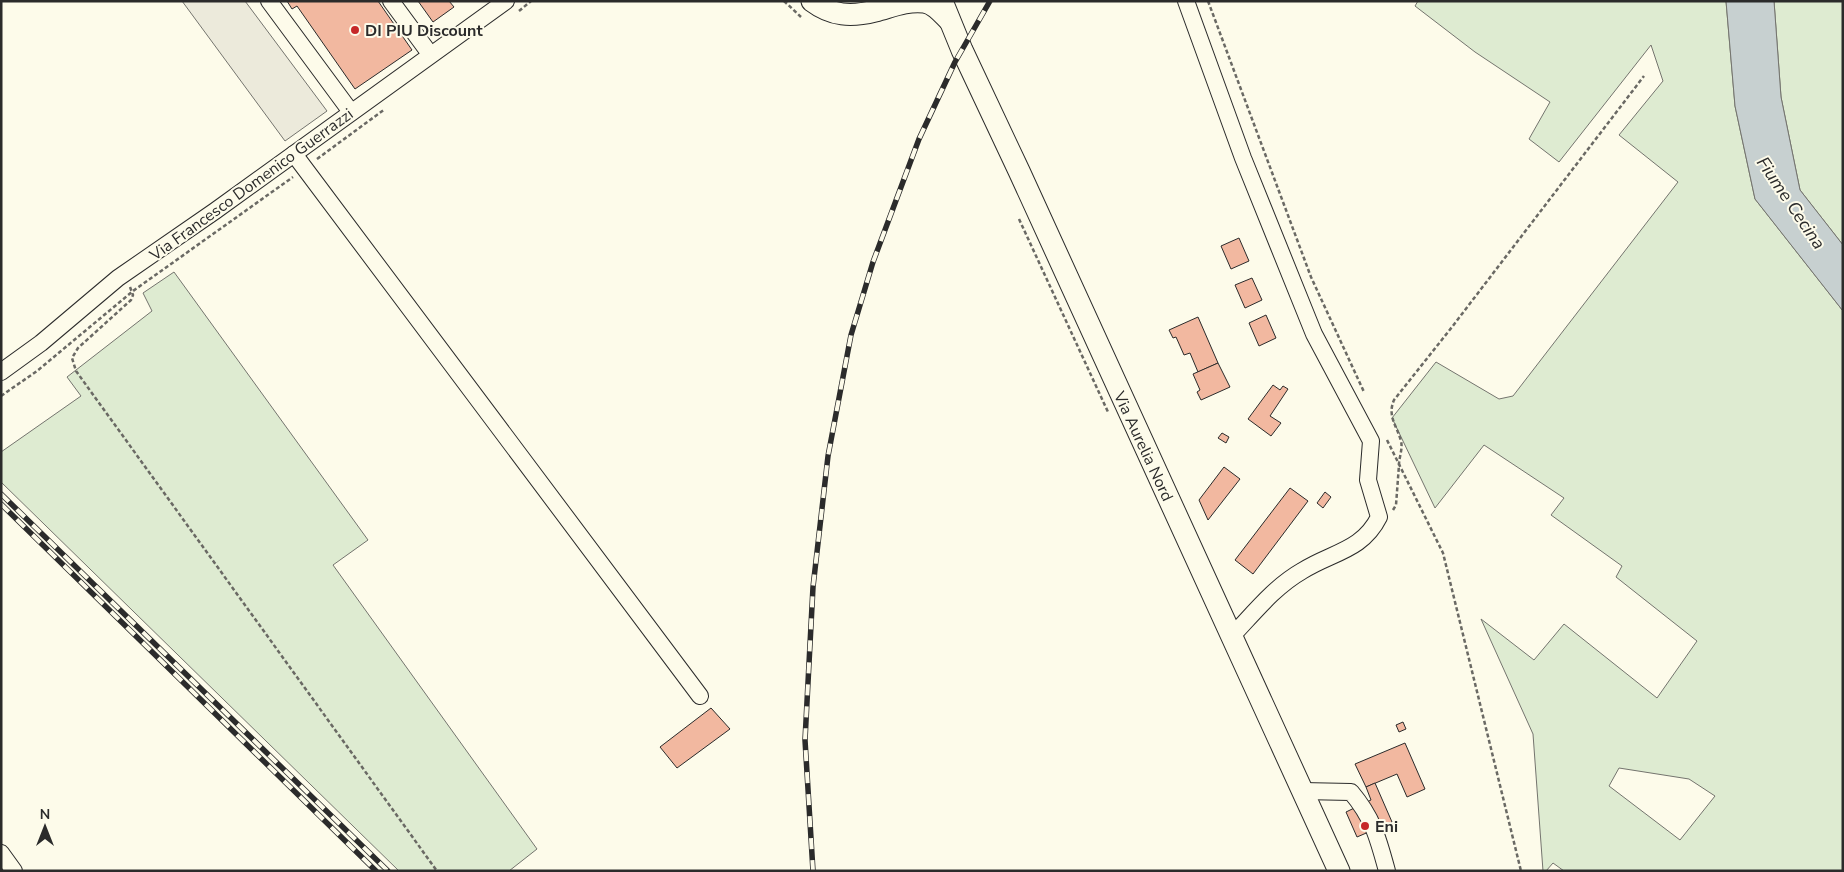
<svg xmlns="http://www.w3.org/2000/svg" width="1844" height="872" viewBox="0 0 1844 872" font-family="'Nunito Sans',sans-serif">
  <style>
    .green { fill: #deebd1; stroke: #74746e; fill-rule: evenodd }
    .parking { fill: #eceadb; stroke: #74746e }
    .water { fill: #c7d0d0; stroke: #74746e }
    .building { fill: #f2b8a0; stroke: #2b2b2b }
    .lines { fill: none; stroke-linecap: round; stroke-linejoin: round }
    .minor-casing { stroke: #2b2b2b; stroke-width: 18 }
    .major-casing { stroke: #2b2b2b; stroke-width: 23 }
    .path { stroke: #6a6964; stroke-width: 2.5; stroke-dasharray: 4 2.5; stroke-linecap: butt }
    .minor { stroke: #fdfbea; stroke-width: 16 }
    .major { stroke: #fdfbea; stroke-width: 21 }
    .rail-casing { stroke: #2b2b2b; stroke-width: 5.5 }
    .rail { stroke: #fdfbea; stroke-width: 4; stroke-dasharray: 11; stroke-linecap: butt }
    .poi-dot { fill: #c62828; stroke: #fdfbea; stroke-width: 2 }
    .labels { text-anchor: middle; stroke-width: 4; stroke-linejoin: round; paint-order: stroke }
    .poi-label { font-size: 16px; font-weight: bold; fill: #2b2b2b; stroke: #fdfbea; text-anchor: start }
    .street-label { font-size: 16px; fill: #2b2b2b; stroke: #fdfbea }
    .water-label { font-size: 18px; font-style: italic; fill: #2b2b2b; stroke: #fdfbea }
  </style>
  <rect width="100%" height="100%" fill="#fdfbea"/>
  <g class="green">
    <path d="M1418,1H1726L1735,106L1755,199L1843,311V871H1564L1553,863L1546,871H1543L1533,734L1481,619L1534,660L1564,624L1657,698L1697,641L1616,577L1622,566L1551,515L1564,498L1484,445L1435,508L1392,418L1436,362L1499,399L1513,396L1678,182L1619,135L1663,81L1651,45L1559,162L1529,139L1550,102L1475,52L1415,6ZM1619,768L1689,779L1715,796L1680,840L1609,786Z"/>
    <polygon points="1774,1 1843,1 1843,245 1800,190 1781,97"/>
    <polygon points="174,272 368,540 333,565 537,849 509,871 399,871 1,482 1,452 81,396 67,377 152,311 143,293"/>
  </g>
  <polygon class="parking" points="182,1 245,1 327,111 285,141"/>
  <polygon class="water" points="1726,1 1774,1 1781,97 1800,190 1843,245 1843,311 1755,199 1735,106"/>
  <g class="building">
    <polygon points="287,1 378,1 412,50 355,89 297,6 292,9"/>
    <polygon points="418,1 449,1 454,7 433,22"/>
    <polygon points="1239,238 1249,261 1231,269 1221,246"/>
    <polygon points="1252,278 1262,300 1245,308 1235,285"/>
    <polygon points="1266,315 1276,338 1259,346 1249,323"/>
    <polygon points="1198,317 1218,363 1198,372 1190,353 1184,355 1176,337 1173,338 1169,330"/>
    <polygon points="1218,363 1230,387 1201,400 1197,392 1200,390 1193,374"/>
    <polygon points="1273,385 1280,390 1283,386 1288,389 1270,416 1281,423 1271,436 1248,419"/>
    <polygon points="1222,433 1229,437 1226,443 1218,438"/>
    <polygon points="1224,467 1240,479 1208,520 1199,500"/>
    <polygon points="1290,488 1308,501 1253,574 1235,560"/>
    <polygon points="1325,492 1331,497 1323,508 1317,503"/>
    <polygon points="711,708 730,729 677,768 660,747"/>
    <polygon points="1403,722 1406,729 1399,732 1396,725"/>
    <polygon points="1405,743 1425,789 1407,797 1397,774 1366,787 1355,764"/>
    <polygon points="1375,783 1392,822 1357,837 1346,812 1371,800 1366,787"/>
  </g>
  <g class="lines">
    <defs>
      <g id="minor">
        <polyline points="269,1 351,112"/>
        <polyline points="391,1 430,54"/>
        <path d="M1186,1L1243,158L1314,334L1371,441L1368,480L1379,517C1362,551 1332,552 1302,571C1274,587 1253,614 1231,637"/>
        <polyline points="294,154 700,696"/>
        <polyline points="1,372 41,343 118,278 215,211 506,1"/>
        <path d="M1302,791L1351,792C1373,818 1378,838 1387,871"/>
        <polyline points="1,853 14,871"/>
      </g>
      <g id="major">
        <path d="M812,1C832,16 851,17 875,11C891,7 906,0 924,2C934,3 942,13 949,20"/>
        <polyline points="942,1 962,50 1019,171 1339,871"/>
      </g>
    </defs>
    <use href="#minor" class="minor-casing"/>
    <use href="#major" class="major-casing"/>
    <g class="path">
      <polyline points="784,1 801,17"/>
      <polyline points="1208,1 1311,277 1364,392"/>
      <polyline points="519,11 531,1"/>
      <polyline points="317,159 385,109"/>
      <polyline points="1019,219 1108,412"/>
      <polyline points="130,287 133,295 131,300 78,348 72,358 76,371 437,871"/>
      <polyline points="1,396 37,371 133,291 293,177"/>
      <polyline points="1387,440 1443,553 1521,871"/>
      <path d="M1393,510L1396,505C1397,492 1398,478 1399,465C1399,457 1403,449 1401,441C1397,426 1387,416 1394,400L1452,327L1644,76"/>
    </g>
    <use href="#minor" class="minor"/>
    <use href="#major" class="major"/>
    <defs>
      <g id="rail">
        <polyline points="1,494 388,871"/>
        <polyline points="1,504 376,871"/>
        <polyline points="813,871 805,740 813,587 828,456 851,335 873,262 919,139 955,62 990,1"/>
      </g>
    </defs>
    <use href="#rail" class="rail-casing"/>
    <use href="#rail" class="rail"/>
  </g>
  <g class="poi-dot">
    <circle cx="355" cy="30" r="5"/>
    <circle cx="1365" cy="826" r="5"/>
  </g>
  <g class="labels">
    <g class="poi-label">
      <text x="365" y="36">DI PIU Discount</text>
      <text x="1375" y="832">Eni</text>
    </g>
    <g class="street-label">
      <text transform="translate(251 184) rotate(-36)" y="6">Via Francesco Domenico Guerrazzi</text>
      <text transform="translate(1144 446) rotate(65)" y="6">Via Aurelia Nord</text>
    </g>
    <g class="water-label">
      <text transform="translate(1791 203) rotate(56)" y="6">Fiume Cecina</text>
    </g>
  </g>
  <rect width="1844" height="872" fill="none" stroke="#2b2b2b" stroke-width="5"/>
  <g transform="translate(45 827)" stroke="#fdfbea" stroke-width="4" paint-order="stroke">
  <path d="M0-4L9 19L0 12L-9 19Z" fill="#2b2b2b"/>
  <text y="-8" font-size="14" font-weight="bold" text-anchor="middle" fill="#2b2b2b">N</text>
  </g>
</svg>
